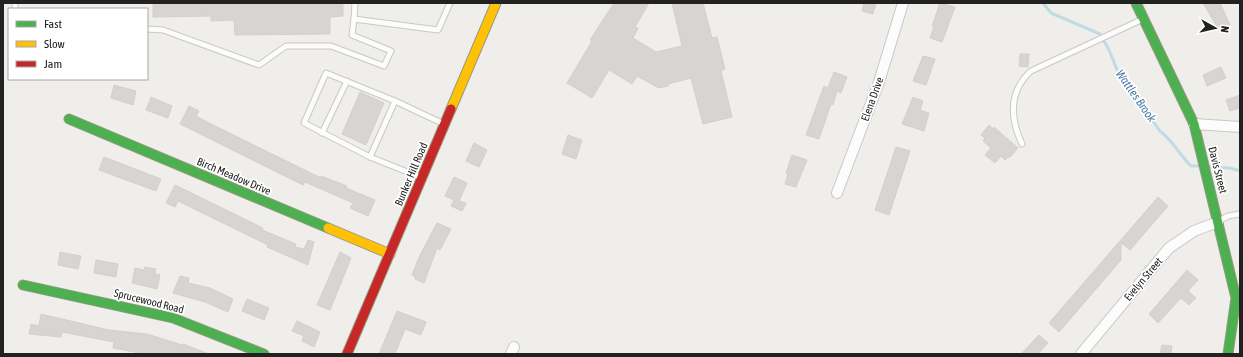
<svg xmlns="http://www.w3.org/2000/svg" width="1243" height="357" viewBox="0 0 1243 357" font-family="'Asap Condensed',sans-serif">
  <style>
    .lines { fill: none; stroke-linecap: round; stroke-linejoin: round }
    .stream { stroke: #bfdbe3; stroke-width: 3 }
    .building { fill: #d7d4d2; stroke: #d3d0cc }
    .lane-casing { stroke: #c9c8c7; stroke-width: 7 }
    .street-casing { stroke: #c9c8c7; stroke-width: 12 }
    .fast-casing { stroke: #999a82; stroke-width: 11 }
    .slow-casing { stroke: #999a82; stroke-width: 11 }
    .jam-casing { stroke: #999a82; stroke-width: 11 }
    .lane { stroke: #fdfcfc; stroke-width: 5 }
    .street { stroke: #fdfcfc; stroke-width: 10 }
    .fast { stroke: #4caf50; stroke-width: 9 }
    .slow { stroke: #ffc107; stroke-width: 9 }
    .jam { stroke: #c62828; stroke-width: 9 }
    .labels { text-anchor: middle; stroke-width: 3.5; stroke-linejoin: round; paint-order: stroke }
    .street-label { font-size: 11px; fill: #222; stroke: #fff }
    .water-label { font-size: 12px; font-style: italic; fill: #4a7aab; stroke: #fff }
  </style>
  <rect width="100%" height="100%" fill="#f0eeeb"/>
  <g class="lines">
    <g class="stream">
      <path d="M1043,3L1051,13L1100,34L1109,50L1118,72L1160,131C1172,140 1180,155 1191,166H1200"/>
      <polyline points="1208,167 1230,168 1240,171"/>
    </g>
  </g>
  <g class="building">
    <polygon points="153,3 343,3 343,16 330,17 330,34 235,35 234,20 211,21 211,16 153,17"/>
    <polygon points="614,3 649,3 635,27 638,28 633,38 656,52 682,46 672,3 703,3 712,38 717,37 725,69 721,71 732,117 703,124 691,78 668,84 668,86 659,88 637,76 632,84 609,70 592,98 567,83 592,41 590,40"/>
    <polygon points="864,3 876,3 873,14 862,11"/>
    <polygon points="940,3 955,7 942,42 930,38 934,27 932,26"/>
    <polygon points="1203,3 1220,3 1230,25 1219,30"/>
    <polygon points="1020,54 1029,54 1028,67 1019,66"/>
    <polygon points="923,56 935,59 926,85 913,81"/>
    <polygon points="1221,67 1226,78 1207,86 1203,75"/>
    <polygon points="834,72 847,77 841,93 837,91 833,105 831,104 819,139 806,135 824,86 828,88"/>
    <polygon points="114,85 136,91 133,105 111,98"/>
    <polygon points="360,92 384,103 366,145 342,134"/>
    <polygon points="1240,95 1240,108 1230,111 1226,100"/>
    <polygon points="151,97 172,106 168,118 146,110"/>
    <polygon points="913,97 923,101 920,110 929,113 924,131 902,124"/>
    <polygon points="189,106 199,111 196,116 207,122 321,178 321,176 347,186 346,188 375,200 368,216 350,208 353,203 305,182 303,185 180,124"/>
    <polygon points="989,125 993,129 994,127 1018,148 1010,157 1008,157 1005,160 1001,156 995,163 985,155 991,148 983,141 985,138 981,135"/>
    <polygon points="568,135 582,140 576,159 562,154"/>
    <polygon points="474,143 487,150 479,167 466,161"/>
    <polygon points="896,147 910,151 889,215 875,210"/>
    <polygon points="792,155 807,160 796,187 785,184 788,174 786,173"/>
    <polygon points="104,157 161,179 156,191 99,170"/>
    <polygon points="454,177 467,183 459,201 466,203 462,211 451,206 454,200 445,196"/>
    <polygon points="175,185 263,228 262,230 296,244 295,247 304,249 308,240 314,242 308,265 267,247 268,245 178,201 175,207 166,203"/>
    <polygon points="1158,197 1168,206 1130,250 1121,243 1121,260 1059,332 1049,323"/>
    <polygon points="437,223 451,229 440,250 437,248 424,283 415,279 416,277 412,275 420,255"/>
    <polygon points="60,252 81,256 78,269 58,265"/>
    <polygon points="340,252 351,258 330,310 317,305"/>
    <polygon points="96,260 118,264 116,277 94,273"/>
    <polygon points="145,267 156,269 155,274 160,275 157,289 132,283 135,268 144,270"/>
    <polygon points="1187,270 1198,280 1188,291 1196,298 1189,305 1181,298 1158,323 1149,314"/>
    <polygon points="180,276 189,278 188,283 210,288 233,299 228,312 205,302 173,293"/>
    <polygon points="247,299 269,308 264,320 242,311"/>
    <polygon points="397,311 426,322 421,335 405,329 395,354 379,354"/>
    <polygon points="41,314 109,330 147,334 182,345 183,344 209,354 145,354 113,348 114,342 62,332 61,337 29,334 31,324 39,326"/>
    <polygon points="297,321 320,332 314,347 302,341 304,336 292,331"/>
    <polygon points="1039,335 1048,343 1038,354 1021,354"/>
    <polygon points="1162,345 1172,346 1171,354 1160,354"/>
  </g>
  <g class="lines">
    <defs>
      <g id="lane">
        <polyline points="355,3 354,19 438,30 450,3"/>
        <polyline points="15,9 15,3"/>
        <polyline points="147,29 163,30 259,65 286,46 331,46 384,66 391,51 352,35 354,19"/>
        <polyline points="322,133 347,81"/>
        <path d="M1022,144C1010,118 1008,92 1031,71L1143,19"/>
        <polyline points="370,157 395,101"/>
        <polyline points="420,177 370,157 304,123 326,73 395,101 444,124"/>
        <polyline points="1219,221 1228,216 1240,214"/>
      </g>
      <g id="street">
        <polyline points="1194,124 1240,127"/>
        <polyline points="837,193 879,82 903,3"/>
        <polyline points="511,354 514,347"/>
        <polyline points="1081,354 1169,248 1194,231 1218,222"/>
      </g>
      <g id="fast">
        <polyline points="1136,3 1194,124 1236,298 1228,354"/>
        <polyline points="69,119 328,228"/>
        <polyline points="23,285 173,318 264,354"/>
      </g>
      <g id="slow">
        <polyline points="451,109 496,3"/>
        <polyline points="328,228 390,254"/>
      </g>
      <polyline id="jam" points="347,354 451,109"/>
    </defs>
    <use href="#lane" class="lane-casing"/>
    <use href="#street" class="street-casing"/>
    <use href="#fast" class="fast-casing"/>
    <use href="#slow" class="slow-casing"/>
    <use href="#jam" class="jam-casing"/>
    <use href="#lane" class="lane"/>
    <use href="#street" class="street"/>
    <use href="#fast" class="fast"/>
    <use href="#slow" class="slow"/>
    <use href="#jam" class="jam"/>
  </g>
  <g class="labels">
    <g class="street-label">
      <text transform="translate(872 99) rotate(-70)" y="4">Elena Drive</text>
      <text transform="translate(1218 170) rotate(76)" y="4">Davis Street</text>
      <text transform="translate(411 174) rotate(-67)" y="4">Bunker Hill Road</text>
      <text transform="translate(234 176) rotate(23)" y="4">Birch Meadow Drive</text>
      <text transform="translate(1143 279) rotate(-50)" y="4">Evelyn Street</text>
      <text transform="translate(149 301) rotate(14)" y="4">Sprucewood Road</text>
    </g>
    <g class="water-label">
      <text transform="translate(1136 96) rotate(55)" y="4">Wattles Brook</text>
    </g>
  </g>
  <rect width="1243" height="357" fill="none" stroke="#222222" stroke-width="8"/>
  <rect x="8" y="8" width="140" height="72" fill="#ffffff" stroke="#a7a7a7"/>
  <rect x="16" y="21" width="20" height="6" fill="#4caf50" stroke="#a7a7a7"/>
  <text x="44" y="28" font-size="12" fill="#222222">Fast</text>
  <rect x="16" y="41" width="20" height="6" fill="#ffc107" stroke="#a7a7a7"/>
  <text x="44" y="48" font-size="12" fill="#222222">Slow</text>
  <rect x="16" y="61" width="20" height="6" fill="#c62828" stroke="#a7a7a7"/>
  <text x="44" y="68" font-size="12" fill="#222222">Jam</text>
  <g transform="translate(1215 28) rotate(98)" stroke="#ffffff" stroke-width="3" paint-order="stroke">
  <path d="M0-3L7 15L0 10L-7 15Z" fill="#222222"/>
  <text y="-6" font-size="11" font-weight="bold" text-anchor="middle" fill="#222222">N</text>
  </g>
</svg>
